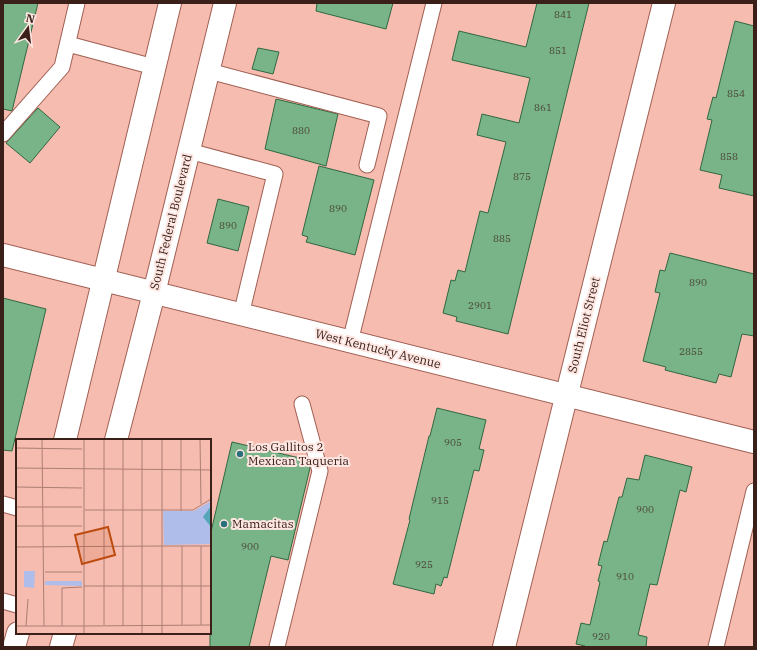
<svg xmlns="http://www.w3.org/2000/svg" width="757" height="650" viewBox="0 0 757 650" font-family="'IBM Plex Serif',serif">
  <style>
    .building { fill: #79b488; stroke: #2f6841 }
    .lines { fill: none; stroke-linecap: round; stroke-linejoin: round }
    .service-casing { stroke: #a15f53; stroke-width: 17 }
    .minor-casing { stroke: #a15f53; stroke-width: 24 }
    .tertiary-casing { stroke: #a15f53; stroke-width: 24 }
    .primary-casing { stroke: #a15f53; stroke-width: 24 }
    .service { stroke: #fff; stroke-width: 15 }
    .minor { stroke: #fff; stroke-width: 22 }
    .tertiary { stroke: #fff; stroke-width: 22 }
    .primary { stroke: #fff; stroke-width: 22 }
    .poi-dot { fill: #29707c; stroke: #fee7e2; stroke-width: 1.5 }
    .labels { text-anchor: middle; stroke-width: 4; stroke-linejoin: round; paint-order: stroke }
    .number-label { font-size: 10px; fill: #4a4536 }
    .street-label { font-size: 12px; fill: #3b201a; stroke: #fee7e2 }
    .poi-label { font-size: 12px; fill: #3b201a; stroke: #fee7e2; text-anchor: start }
    .inset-road { fill: none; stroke: #ac7e74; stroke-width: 1 }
    .view { fill: #bd4b10; fill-opacity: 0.15; stroke: #bd4b10; stroke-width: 2 }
    .inset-edge { fill: none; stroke: #3b201a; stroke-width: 2 }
  </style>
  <rect width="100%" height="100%" fill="#f7bcb0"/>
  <g class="building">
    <polygon points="3,3 38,3 12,111 3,109"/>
    <polygon points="317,3 393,3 386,29 316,11"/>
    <polygon points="537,3 589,3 508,334 456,321 457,317 443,313 451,280 455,281 458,270 465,272 480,211 488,213 506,142 477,135 482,114 519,123 530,78 452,60 459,31 526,47"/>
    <polygon points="735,21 754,26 754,196 719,188 722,175 700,170 712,120 707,119 713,97 716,98"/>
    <polygon points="258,48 279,52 273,74 252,69"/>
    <polygon points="276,99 338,114 326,166 265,149"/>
    <polygon points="38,108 60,127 30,163 6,143"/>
    <polygon points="319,166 374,180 355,255 306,242 308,237 302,235"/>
    <polygon points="218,199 249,207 238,251 207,243"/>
    <polygon points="670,253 754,274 754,336 742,334 731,377 719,374 716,383 665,370 666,367 643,361 660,293 655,292 660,270 665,271"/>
    <polygon points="3,298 46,309 12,451 3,450"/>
    <polygon points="437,408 486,420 479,449 484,450 479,471 474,470 447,578 444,577 441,586 436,584 434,594 393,584 410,520 409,519 429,436 430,436"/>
    <polygon points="232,442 308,460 310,468 288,560 271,556 249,647 210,647 210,536"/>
    <polygon points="645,455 692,467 686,492 680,490 657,585 650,584 638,635 647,637 646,647 584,647 585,646 576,644 581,623 590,625 600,582 598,581 602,566 598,565 604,541 607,542 619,497 622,497 627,478 639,480"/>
  </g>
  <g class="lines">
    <defs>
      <g id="service">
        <polyline points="68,44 154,67"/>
        <polyline points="209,71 379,116 367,165"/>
        <polyline points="3,134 62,67 77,3"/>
        <polyline points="189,151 275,174 241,315"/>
        <polyline points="350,342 434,3"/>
        <polyline points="3,504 17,508"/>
        <polyline points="3,601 17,605"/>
        <polyline points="277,647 320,471 302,404"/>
        <polyline points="716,647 754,491"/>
      </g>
      <polyline id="minor" points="504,647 664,3"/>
      <polyline id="tertiary" points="3,255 754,442"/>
      <g id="primary">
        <polyline points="65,440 170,3"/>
        <polyline points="116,440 154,293 225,3"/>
        <polyline points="14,647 18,633"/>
        <polyline points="61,647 65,633"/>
      </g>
    </defs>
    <use href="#service" class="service-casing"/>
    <use href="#minor" class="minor-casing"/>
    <use href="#tertiary" class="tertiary-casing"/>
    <use href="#primary" class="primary-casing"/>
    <use href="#service" class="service"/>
    <use href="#minor" class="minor"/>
    <use href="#tertiary" class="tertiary"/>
    <use href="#primary" class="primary"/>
  </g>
  <g class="poi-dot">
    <circle cx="240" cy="454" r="4"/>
    <circle cx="224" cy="524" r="4"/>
  </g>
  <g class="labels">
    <g class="number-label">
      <text x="563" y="18">841</text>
      <text x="558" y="54">851</text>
      <text x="736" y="97">854</text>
      <text x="543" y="111">861</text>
      <text x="301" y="134">880</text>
      <text x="729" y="160">858</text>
      <text x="522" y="180">875</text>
      <text x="338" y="212">890</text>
      <text x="228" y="229">890</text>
      <text x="502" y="242">885</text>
      <text x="698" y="286">890</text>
      <text x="480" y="309">2901</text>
      <text x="691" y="355">2855</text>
      <text x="453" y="446">905</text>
      <text x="440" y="504">915</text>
      <text x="645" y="513">900</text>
      <text x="250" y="550">900</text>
      <text x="424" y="568">925</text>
      <text x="625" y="580">910</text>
      <text x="601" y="640">920</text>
    </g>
    <g class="street-label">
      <text transform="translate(171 222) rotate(-76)" y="4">South Federal Boulevard</text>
      <text transform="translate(584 325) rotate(-76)" y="4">South Eliot Street</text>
      <text transform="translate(378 349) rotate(14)" y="4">West Kentucky Avenue</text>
    </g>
    <g class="poi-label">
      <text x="248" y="451">Los Gallitos 2<tspan x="248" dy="14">Mexican Taqueria</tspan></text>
      <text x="232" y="528">Mamacitas</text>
    </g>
  </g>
  <g transform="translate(16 439)">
    <rect width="195" height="195" fill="#f7bcb0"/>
    <path d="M195,62V105L148,106L147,72H178ZM8,132H19L18,149L8,148ZM29,142H66V147L29,146Z" fill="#afbdeb"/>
    <path d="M195,67V88L187,78Z" fill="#55a7b7"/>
    <path class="inset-road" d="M26,0L28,187M88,0V186M107,0V187M126,0V195M146,0V195M165,0V72M184,0L185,65M0,9L66,10M0,29L195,31M0,48L66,49M0,68H66M69,71H177L195,60M0,87H66M146,107H195M166,107V186M0,108L146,107M29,133H66M68,147H195M185,186V107M0,187H68M10,187L12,160M46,187V149L66,148M68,187L195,186M68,195V0"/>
    <path class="view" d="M92,88L99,116L66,125L59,96Z"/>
    <rect width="195" height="195" class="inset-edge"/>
  </g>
  <rect width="757" height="650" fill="none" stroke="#3b201a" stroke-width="8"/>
  <g transform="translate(28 28) rotate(14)" stroke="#fee7e2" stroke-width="3" paint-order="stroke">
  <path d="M0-3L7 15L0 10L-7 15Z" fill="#3b201a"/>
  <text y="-6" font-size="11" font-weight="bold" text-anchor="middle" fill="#3b201a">N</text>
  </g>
</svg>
